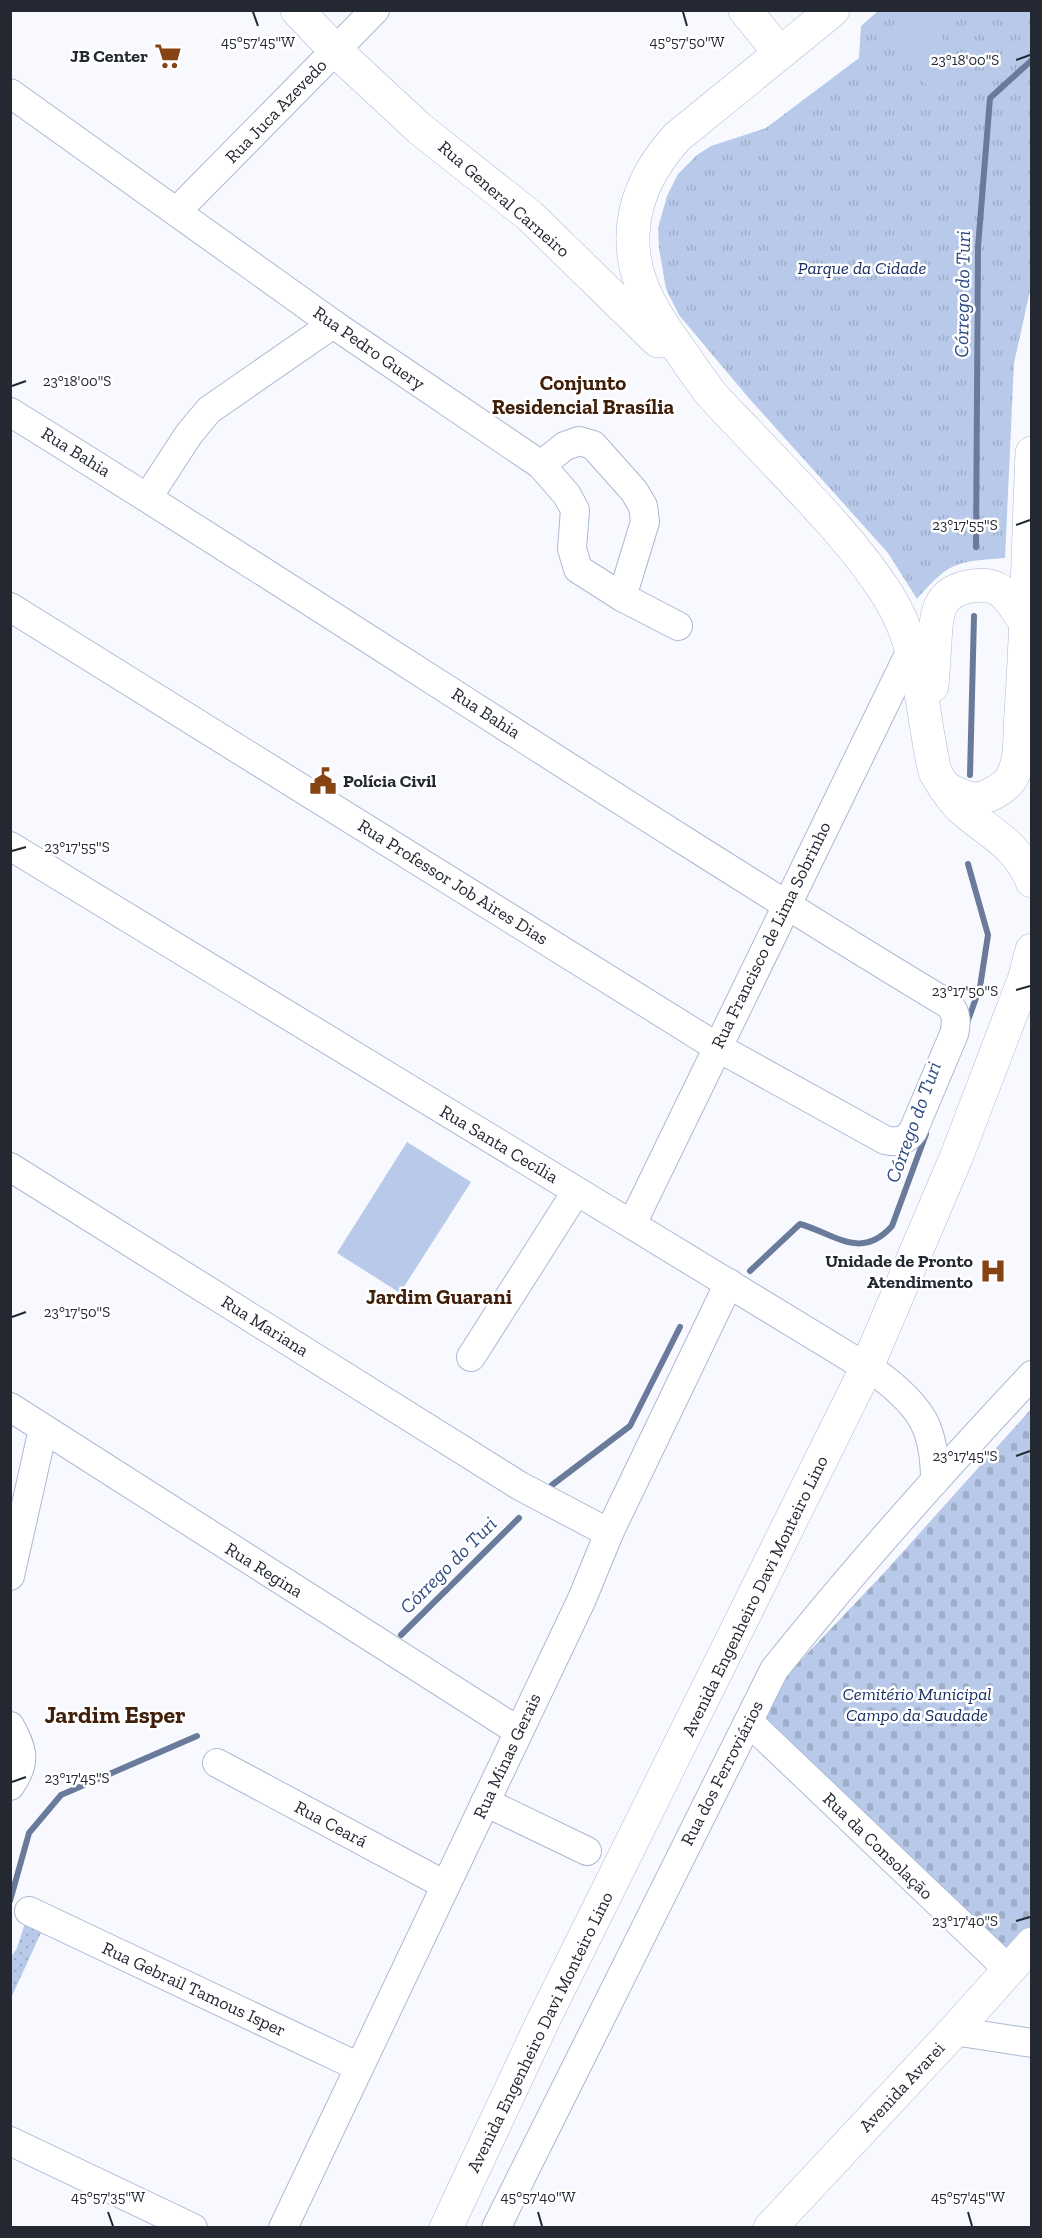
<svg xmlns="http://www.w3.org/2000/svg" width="1042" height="2238" viewBox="0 0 1042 2238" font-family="'Zilla Slab',serif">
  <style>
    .grass { fill: url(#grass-dots) }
    .cemetery { fill: url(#cemetery-stones) }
    .park { fill: url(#park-tufts) }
    .pitch { fill: #b8c9e9 }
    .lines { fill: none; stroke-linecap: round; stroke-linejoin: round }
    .stream { stroke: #6a7a9b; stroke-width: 6 }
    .minor-casing { stroke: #acb9d2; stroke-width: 30 }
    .major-casing { stroke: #acb9d2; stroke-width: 34 }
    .minor { stroke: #fff; stroke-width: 28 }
    .major { stroke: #fff; stroke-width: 33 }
    .ticks { fill: none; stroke: #232832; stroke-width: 2 }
    .labels { text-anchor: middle; stroke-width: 5; stroke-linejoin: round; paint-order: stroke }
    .poi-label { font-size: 18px; font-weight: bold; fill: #232832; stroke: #fff; text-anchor: end }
    .street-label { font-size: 18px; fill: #232832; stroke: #fff }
    .park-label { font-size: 18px; font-style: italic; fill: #182f64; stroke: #fff }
    .water-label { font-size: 20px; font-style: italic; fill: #304b82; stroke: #fff }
    .quarter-label { font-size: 21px; font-weight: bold; fill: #41200b; stroke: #fff }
    .district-label { font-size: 24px; font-weight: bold; fill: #41200b; stroke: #fff }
    .ticks-label { font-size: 15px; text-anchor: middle; fill: #232832; stroke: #fff; stroke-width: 5; stroke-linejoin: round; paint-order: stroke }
  </style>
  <defs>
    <pattern id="grass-dots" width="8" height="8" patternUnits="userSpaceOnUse" patternTransform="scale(1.5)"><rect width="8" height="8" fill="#b8c9e9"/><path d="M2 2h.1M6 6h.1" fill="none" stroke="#9eadc8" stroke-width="1.8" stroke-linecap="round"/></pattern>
    <pattern id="cemetery-stones" width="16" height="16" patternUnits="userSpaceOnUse" patternTransform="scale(1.5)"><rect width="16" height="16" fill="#b8c9e9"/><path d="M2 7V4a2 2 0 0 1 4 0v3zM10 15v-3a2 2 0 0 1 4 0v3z" fill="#9eadc8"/></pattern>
    <pattern id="park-tufts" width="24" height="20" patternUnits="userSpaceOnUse" patternTransform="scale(1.5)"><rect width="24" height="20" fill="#b8c9e9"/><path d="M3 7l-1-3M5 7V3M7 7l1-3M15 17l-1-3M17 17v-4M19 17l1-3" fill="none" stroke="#9eadc8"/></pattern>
  </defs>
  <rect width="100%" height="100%" fill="#f7f9ff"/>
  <polygon class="grass" points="29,1911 45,1924 11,1998 11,1957 17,1948"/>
  <polygon class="cemetery" points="1031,1409 1031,1929 1005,1957 759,1717 785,1677 883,1574"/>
  <path class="park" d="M878,11H1031L1032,282L1014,363L1005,558C957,562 951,560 917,599L888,553L747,396L679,315L666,289L659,248L658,228L667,196L678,174L697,155L711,146L766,128L859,58L861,26Z"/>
  <g class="pitch">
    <polygon points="921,10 926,11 966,77 934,97 891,29"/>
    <polygon points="407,1142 471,1182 400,1293 337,1253"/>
  </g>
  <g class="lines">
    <g class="stream">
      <polyline points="976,547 978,247 990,98 1032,60"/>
      <polyline points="970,775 974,616"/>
      <polyline points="967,1023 980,987 988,935 968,864"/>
      <path d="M750,1271L800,1224C835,1234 861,1261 892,1226L926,1134"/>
      <polyline points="552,1485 630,1426 680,1327"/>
      <polyline points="401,1635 519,1518"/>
      <polyline points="10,1901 29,1833 61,1795 197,1736"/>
    </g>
    <defs>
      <g id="minor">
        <polyline points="10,93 333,324 541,465 567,495 575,510 572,549 578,569 622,597 678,626"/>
        <polyline points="177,211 375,10"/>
        <path d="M10,412C325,607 632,813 948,1004C957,1012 957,1022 954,1034L913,1131C906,1141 897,1143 885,1140L717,1047L10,607"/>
        <polyline points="541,465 565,446 579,441 593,445 634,491 643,506 645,522 622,597"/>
        <polyline points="148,497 189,434 209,410 333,324"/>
        <path d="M10,846L882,1377C922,1408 935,1429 935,1481"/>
        <polyline points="10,1167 520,1486 609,1533"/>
        <polyline points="632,1224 912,648"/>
        <polyline points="471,1357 576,1192"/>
        <polyline points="10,1407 518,1731"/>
        <polyline points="10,1576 43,1429"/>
        <polyline points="749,1722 1008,1969"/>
        <path d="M10,1726C23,1750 27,1762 10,1786"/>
        <polyline points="217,1763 445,1885"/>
        <polyline points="485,1802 587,1851"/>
        <polyline points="29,1911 359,2067"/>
        <polyline points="954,2031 1032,2043"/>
        <polyline points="10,2141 193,2228"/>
        <polyline points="283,2228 582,1599 609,1533 729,1283"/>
        <path d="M496,2228L774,1670C855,1568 943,1470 1032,1375"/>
      </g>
      <g id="major">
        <polyline points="297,10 335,50 420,129 530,216 658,341"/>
        <polyline points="745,10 780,53"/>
        <path d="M833,10L677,137C647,170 628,210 634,256C639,293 661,324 682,353C690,365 699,378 708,390C720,405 735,419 748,433C796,485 849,535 887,594C922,648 921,712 935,772C942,784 950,797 960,807C988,833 1016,842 1032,881"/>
        <path d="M932,686C933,672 934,658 935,644C936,614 937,591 972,586C1003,581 1009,599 1025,622"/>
        <path d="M944,787C953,792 963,798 974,799C986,799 1006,788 1012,777C1022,759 1019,733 1021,714C1027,627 1028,540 1032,453"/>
        <polyline points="446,2228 543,2021 866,1369 956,1158 1024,980 1032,950"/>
        <polyline points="770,2228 954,2031 1032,1944"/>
      </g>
    </defs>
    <use href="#minor" class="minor-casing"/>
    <use href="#major" class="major-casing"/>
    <use href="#minor" class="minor"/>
    <use href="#major" class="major"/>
  </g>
  <path class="ticks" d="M253,12L258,26M683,12L687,26M1016,60L1030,55M12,386L26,381M1016,525L1030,520M12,851L26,847M1016,990L1030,986M12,1317L26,1312M1016,1456L1030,1451M12,1782L26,1777M1016,1921L1030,1917M108,2212L113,2226M538,2212L542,2226M968,2212L972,2226"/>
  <defs>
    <symbol id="supermarket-bare" viewBox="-9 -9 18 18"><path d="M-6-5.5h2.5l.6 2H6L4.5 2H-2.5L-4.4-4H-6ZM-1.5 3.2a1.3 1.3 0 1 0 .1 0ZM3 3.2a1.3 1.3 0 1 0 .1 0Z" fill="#864314" stroke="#fff" stroke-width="2.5" paint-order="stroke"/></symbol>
    <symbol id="civic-bare" viewBox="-9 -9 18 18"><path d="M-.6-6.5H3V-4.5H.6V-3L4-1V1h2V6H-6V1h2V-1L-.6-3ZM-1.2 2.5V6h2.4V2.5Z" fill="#864314" stroke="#fff" stroke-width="2.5" paint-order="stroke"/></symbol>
    <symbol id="hospital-bare" viewBox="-9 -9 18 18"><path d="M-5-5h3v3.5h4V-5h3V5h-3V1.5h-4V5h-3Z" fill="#864314" stroke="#fff" stroke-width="2.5" paint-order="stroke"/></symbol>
  </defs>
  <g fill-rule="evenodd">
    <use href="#supermarket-bare" x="149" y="37" width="38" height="38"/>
    <use href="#civic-bare" x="304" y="762" width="38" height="38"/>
    <use href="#hospital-bare" x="974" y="1252" width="38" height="38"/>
  </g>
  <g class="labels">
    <g class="poi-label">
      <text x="148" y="62">JB Center</text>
      <text x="343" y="787" text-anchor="start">Polícia Civil</text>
      <text x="973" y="1267">Unidade de Pronto<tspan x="973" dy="21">Atendimento</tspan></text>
    </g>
    <g class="street-label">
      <text transform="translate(276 111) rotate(-46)" y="6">Rua Juca Azevedo</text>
      <text transform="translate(504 199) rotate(41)" y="6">Rua General Carneiro</text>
      <text transform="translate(369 348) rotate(35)" y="6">Rua Pedro Guery</text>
      <text transform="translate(76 452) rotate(32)" y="6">Rua Bahia</text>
      <text transform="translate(486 713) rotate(33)" y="6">Rua Bahia</text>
      <text transform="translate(453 882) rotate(32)" y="6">Rua Professor Job Aires Dias</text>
      <text transform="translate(771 935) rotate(-64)" y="6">Rua Francisco de Lima Sobrinho</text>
      <text transform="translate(499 1144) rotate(31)" y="6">Rua Santa Cecília</text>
      <text transform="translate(265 1326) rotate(32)" y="6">Rua Mariana</text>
      <text transform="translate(264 1570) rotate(32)" y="6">Rua Regina</text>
      <text transform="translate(755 1596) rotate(-64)" y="6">Avenida Engenheiro Davi Monteiro Lino</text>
      <text transform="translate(507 1756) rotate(-65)" y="6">Rua Minas Gerais</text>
      <text transform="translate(722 1773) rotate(-63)" y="6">Rua dos Ferroviários</text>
      <text transform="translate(331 1824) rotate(28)" y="6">Rua Ceará</text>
      <text transform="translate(878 1846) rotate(44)" y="6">Rua da Consolação</text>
      <text transform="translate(194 1989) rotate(25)" y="6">Rua Gebrail Tamous Isper</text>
      <text transform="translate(540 2032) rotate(-64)" y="6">Avenida Engenheiro Davi Monteiro Lino</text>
      <text transform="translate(902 2087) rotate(-47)" y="6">Avenida Avarei</text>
    </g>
    <g class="park-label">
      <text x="862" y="274">Parque da Cidade</text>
      <text x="917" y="1700">Cemitério Municipal<tspan x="917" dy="21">Campo da Saudade</tspan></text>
    </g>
    <g class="water-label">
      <text transform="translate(962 294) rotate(-89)" y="7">Córrego do Turi</text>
      <text transform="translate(913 1122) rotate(-70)" y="7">Córrego do Turi</text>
      <text transform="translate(448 1565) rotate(-45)" y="7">Córrego do Turi</text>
    </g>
    <g class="quarter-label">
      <text x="583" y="390">Conjunto<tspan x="583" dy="24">Residencial Brasília</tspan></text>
      <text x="439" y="1304">Jardim Guarani</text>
    </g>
    <g class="district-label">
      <text x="115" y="1723">Jardim Esper</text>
    </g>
  </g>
  <g class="ticks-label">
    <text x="258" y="47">45°57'45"W</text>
    <text x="687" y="47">45°57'50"W</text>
    <text x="965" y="65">23°18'00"S</text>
    <text x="77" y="386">23°18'00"S</text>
    <text x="965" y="530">23°17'55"S</text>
    <text x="77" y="852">23°17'55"S</text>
    <text x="965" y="996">23°17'50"S</text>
    <text x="77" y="1317">23°17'50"S</text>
    <text x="965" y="1461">23°17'45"S</text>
    <text x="77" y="1783">23°17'45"S</text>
    <text x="965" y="1926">23°17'40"S</text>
    <text x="108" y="2202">45°57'35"W</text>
    <text x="538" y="2202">45°57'40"W</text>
    <text x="968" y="2202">45°57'45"W</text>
  </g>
  <rect width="1042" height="2238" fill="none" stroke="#232832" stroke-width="24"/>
</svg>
